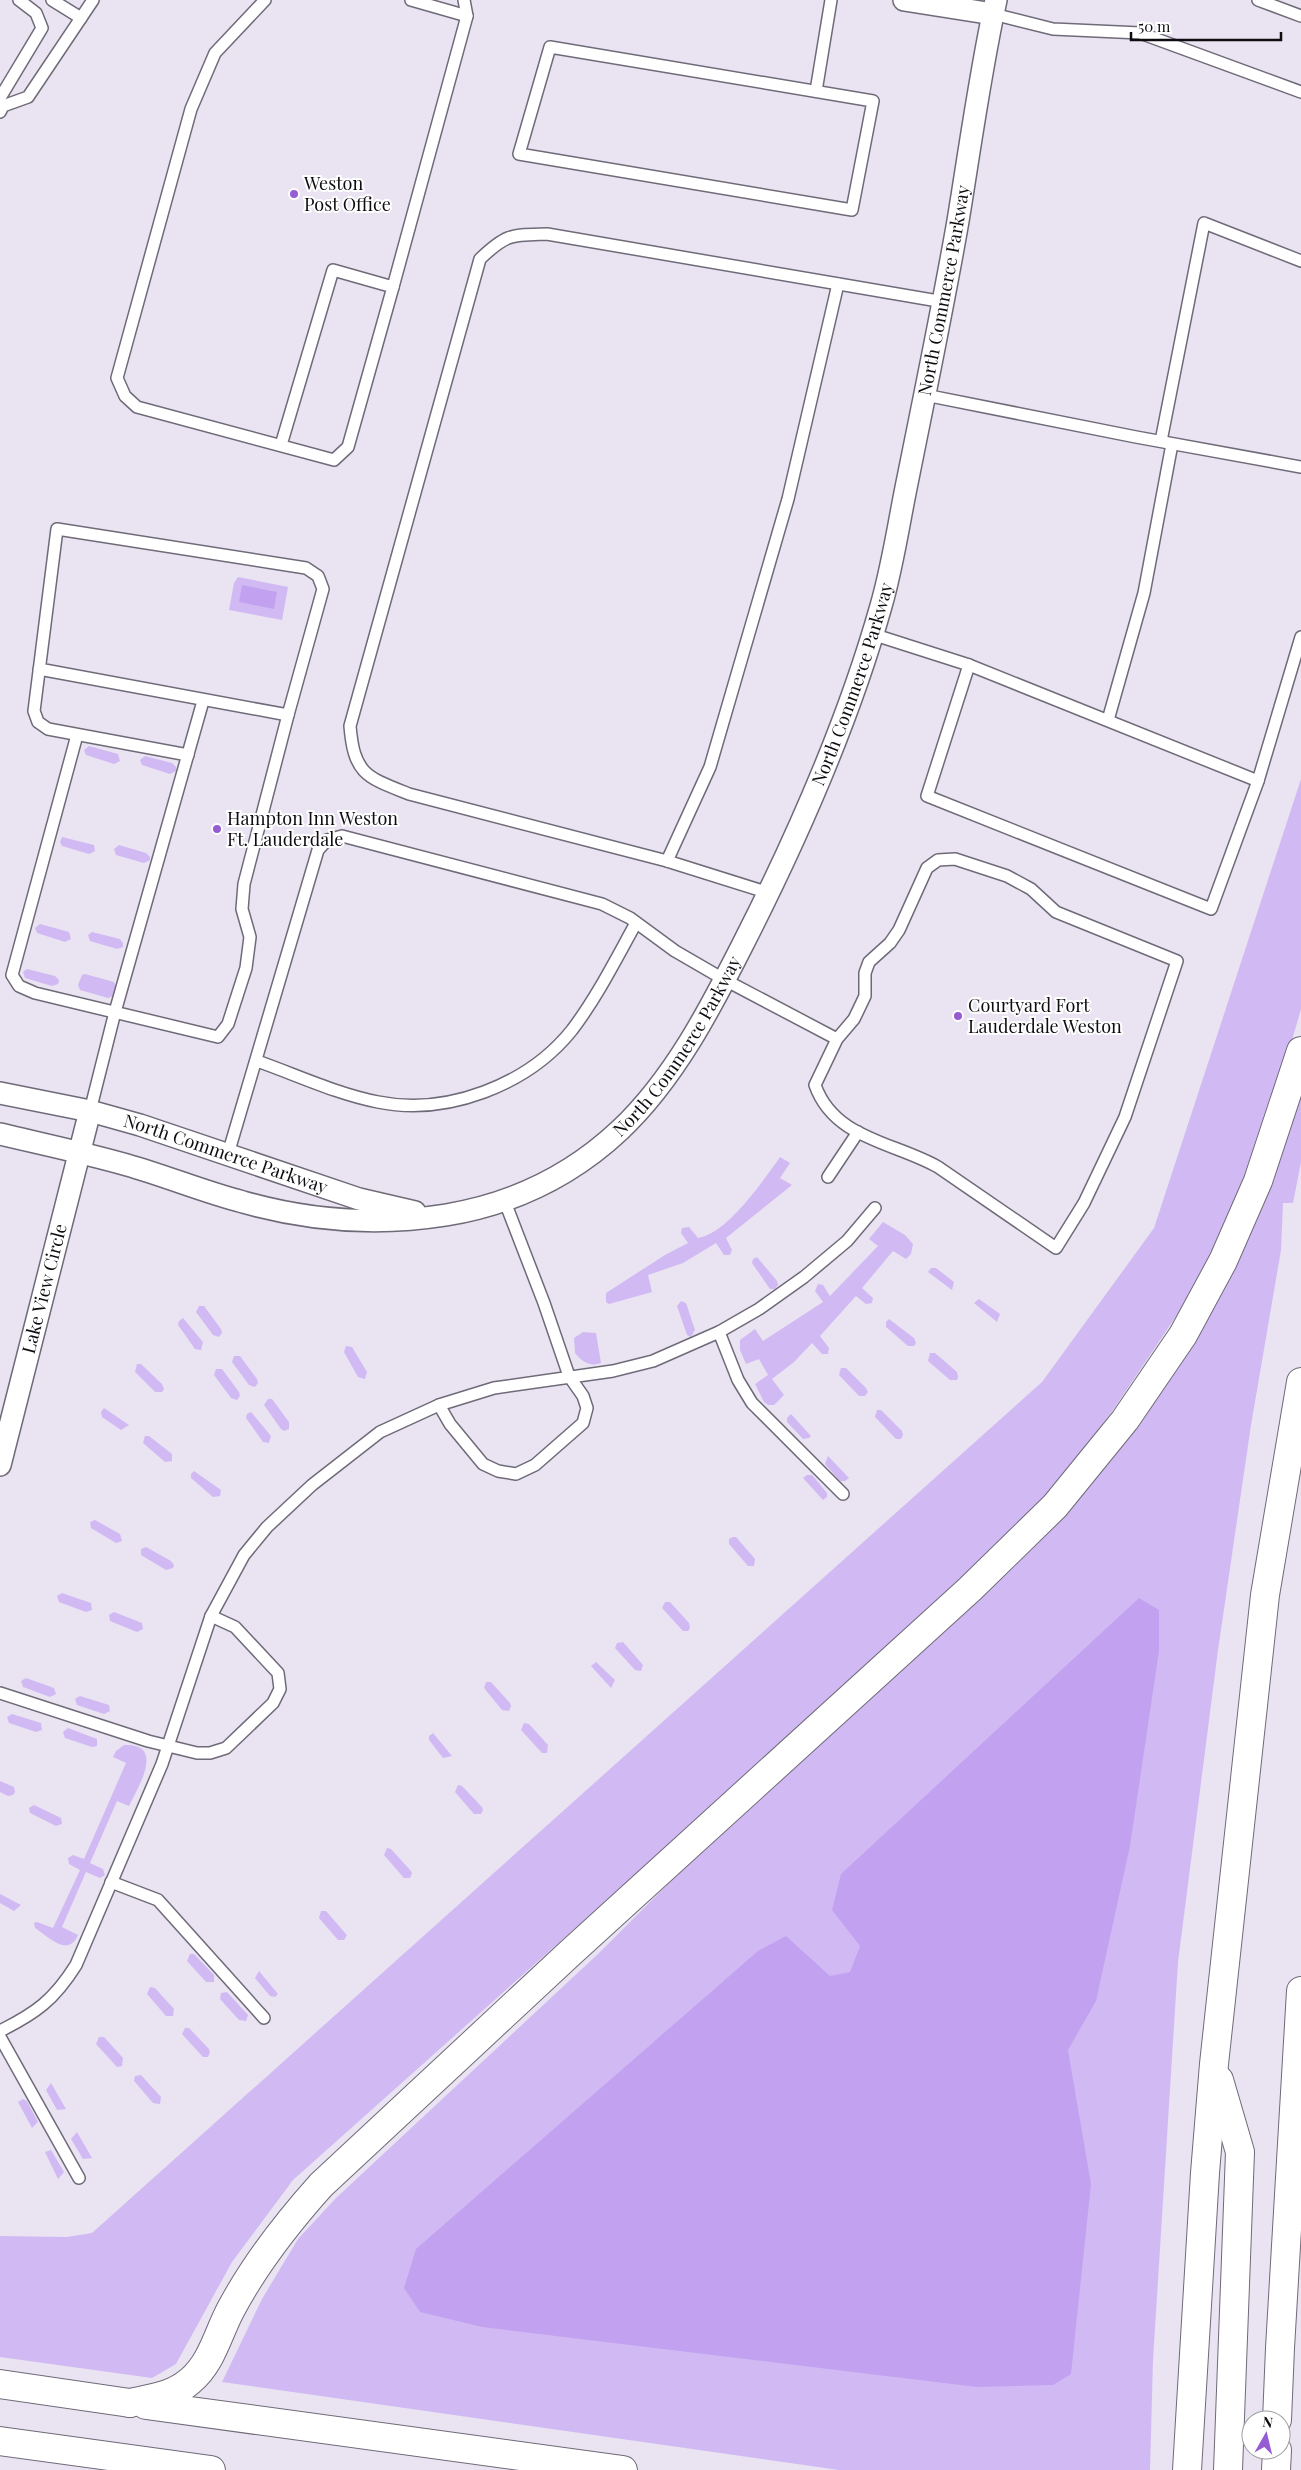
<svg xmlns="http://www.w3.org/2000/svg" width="1301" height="2470" viewBox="0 0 1301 2470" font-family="'Playfair Display',serif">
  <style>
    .green { fill: #d1baf3 }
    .water { fill: #c2a2f0 }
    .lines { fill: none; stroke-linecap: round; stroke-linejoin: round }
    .service-casing { stroke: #6f6a78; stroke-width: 14 }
    .minor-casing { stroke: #6f6a78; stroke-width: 24 }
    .primary-casing { stroke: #6f6a78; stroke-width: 30 }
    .motorway-casing { stroke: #6f6a78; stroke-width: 30 }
    .service { stroke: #fff; stroke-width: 11 }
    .minor { stroke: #fff; stroke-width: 21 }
    .primary { stroke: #fff; stroke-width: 28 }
    .motorway { stroke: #fff; stroke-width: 28 }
    .poi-dot { fill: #955cd4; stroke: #fff; stroke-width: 2 }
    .labels { text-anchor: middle; stroke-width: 4; stroke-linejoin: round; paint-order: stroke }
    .poi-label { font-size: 18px; fill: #0e0c11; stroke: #fff; text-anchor: start }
    .street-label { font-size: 18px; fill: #0e0c11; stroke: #fff }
  </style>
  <rect width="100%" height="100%" fill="#e9e3f2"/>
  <g class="green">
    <polygon points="238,577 288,587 282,620 229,610 234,583"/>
    <polygon points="89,746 118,754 120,761 114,764 86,755 84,750"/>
    <polygon points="145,756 172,763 176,767 176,771 170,774 142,765 140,760"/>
    <polygon points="1301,779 1301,1009 1257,1161 1216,1257 1115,1407 1060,1482 993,1555 293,2180 232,2262 176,2364 152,2378 0,2357 0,2236 67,2237 92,2233 1042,1382 1154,1228"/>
    <polygon points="62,837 94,845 95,851 89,854 62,846 60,842"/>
    <polygon points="119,845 146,853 150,857 150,860 144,863 116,855 114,849"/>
    <polygon points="40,924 69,932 71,939 65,942 37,933 35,928"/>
    <polygon points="92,932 120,939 123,943 123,947 117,949 90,941 88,935"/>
    <polygon points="27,969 55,976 59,980 58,984 52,986 25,978 23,972"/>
    <polygon points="85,974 114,982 116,987 113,996 108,998 80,990 78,985 82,975"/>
    <polygon points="1301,1090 1301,1162 1293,1203 1283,1203 1281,1250 1251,1425 1218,1650 1178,1962 1153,2360 1150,2470 839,2470 222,2382 262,2299 298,2239 336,2198 598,1954 783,1769 1122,1440"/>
    <path d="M780,1157L790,1163L780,1178L792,1185L726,1238L732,1250L730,1255H724L716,1243L683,1263L648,1275L652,1292L609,1304L606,1302V1293L665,1255L688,1243L681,1233L682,1228L689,1227L698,1238C727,1234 763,1181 780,1157Z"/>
    <polygon points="883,1222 905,1235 913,1244 911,1254 906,1259 893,1251 862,1288 873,1298 872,1303 866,1304 856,1296 820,1336 829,1348 828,1354 822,1354 812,1343 794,1362 772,1379 784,1395 774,1405 768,1405 764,1402 755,1384 768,1375 759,1359 746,1364 740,1350 740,1340 755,1329 763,1341 823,1302 815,1291 818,1284 823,1285 830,1296 878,1246 869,1239"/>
    <polygon points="757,1257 777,1281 778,1285 775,1289 770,1289 752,1263 753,1259"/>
    <polygon points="931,1268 936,1268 954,1282 952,1290 928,1272"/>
    <polygon points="979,1299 1000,1314 997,1322 974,1303"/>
    <polygon points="681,1301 686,1303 695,1330 691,1337 687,1335 677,1306"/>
    <polygon points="199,1306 204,1306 221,1329 222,1333 219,1337 213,1335 196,1312"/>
    <polygon points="183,1318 203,1342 201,1350 195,1349 178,1325 179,1321"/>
    <polygon points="889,1319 914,1338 916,1343 914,1346 908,1346 886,1327 886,1322"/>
    <path d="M583,1332L596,1333L601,1363C590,1367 582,1362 575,1353L574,1338Z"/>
    <polygon points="346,1346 352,1347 367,1372 365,1379 358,1377 344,1352"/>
    <polygon points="930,1353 935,1353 957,1372 958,1377 957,1380 950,1380 928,1361"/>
    <polygon points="234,1356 240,1356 257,1379 258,1383 255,1387 249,1385 232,1362"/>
    <polygon points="137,1364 141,1364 162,1384 164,1389 162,1392 155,1392 135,1372"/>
    <polygon points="841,1368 846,1368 866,1388 868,1392 865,1396 859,1396 839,1375"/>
    <polygon points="216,1369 222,1369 239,1392 240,1396 237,1400 231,1398 214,1375"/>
    <polygon points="268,1399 272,1399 289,1422 289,1429 284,1431 281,1429 264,1405"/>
    <polygon points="104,1408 129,1425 121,1430 102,1417 101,1412"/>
    <polygon points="877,1410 881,1410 902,1431 903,1435 901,1439 896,1439 875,1417"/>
    <polygon points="251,1412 271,1436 269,1443 263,1442 246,1418 247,1414"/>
    <polygon points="791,1414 811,1436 809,1438 803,1439 787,1422 787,1418"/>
    <polygon points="145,1436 149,1436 172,1454 172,1461 165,1462 143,1443"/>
    <polygon points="828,1456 849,1478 845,1481 840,1481 825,1464"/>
    <polygon points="194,1471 221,1490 220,1496 213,1497 191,1478 191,1474"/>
    <polygon points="807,1475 812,1475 827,1493 827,1497 823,1500 803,1478"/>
    <polygon points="95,1520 120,1534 122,1541 116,1543 91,1528 90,1522"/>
    <polygon points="733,1537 736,1537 755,1559 754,1566 748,1566 729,1544 729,1539"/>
    <polygon points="146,1547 171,1561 174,1565 173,1568 166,1570 141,1555 141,1549"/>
    <polygon points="62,1593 91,1603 92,1610 86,1612 59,1602 57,1596"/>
    <polygon points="665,1602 670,1602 689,1623 690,1628 688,1631 683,1631 662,1608"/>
    <polygon points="114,1612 142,1623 143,1629 137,1632 110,1621 109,1615"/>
    <polygon points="623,1642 643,1665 641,1671 635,1670 615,1648 617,1643"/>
    <polygon points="596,1662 615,1680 611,1688 591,1666"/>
    <polygon points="26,1678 54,1688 56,1694 50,1697 23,1687 21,1681"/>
    <polygon points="486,1682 491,1682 510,1703 511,1706 509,1711 502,1710 484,1688"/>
    <polygon points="80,1696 109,1705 110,1711 104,1714 77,1705 75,1699"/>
    <polygon points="12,1714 41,1723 42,1730 36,1732 9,1723 7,1717"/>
    <polygon points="524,1723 529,1724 548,1745 547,1753 542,1753 521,1730"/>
    <polygon points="68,1728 97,1739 97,1746 92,1747 65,1738 63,1732"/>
    <polygon points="433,1733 452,1756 443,1758 429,1740 429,1736"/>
    <path d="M124,1745C166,1743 138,1787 129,1806L117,1801L90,1863L103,1869L105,1875L100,1878L86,1872L62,1927L78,1935C68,1958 49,1937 35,1928L34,1923L37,1922L53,1928L80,1870L69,1864L68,1858L73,1855L84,1859L126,1763L113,1757L116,1751Z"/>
    <polygon points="0,1781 14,1787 15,1792 13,1795 8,1796 0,1792"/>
    <polygon points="458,1785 462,1786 482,1807 483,1810 481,1814 474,1814 455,1792"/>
    <polygon points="34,1805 61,1818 62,1824 56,1826 30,1813 29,1808"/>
    <polygon points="387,1848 391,1849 410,1870 412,1873 410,1878 404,1878 384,1855"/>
    <polygon points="0,1894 21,1905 14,1911 0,1903"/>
    <polygon points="321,1911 326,1911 345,1933 347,1935 344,1940 338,1940 319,1918"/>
    <polygon points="190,1954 194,1954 214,1975 214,1982 206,1982 187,1961"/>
    <polygon points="259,1971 278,1994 275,1997 270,1996 255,1978"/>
    <polygon points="150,1987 155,1988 174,2009 173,2016 166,2016 147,1994"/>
    <polygon points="227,1992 248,2015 246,2021 239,2020 220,1999 221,1993"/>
    <polygon points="185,2028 189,2028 209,2049 210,2052 208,2057 203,2057 182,2034"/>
    <polygon points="99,2037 104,2037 123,2058 122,2066 117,2067 96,2044"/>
    <polygon points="141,2075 161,2097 160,2104 153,2103 134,2081 135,2076"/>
    <polygon points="51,2083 66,2109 57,2110 46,2090"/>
    <polygon points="23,2099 27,2101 38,2122 32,2128 18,2102"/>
    <polygon points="77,2132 92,2158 83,2159 71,2139"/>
    <polygon points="51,2150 64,2172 58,2179 45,2152"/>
  </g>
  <g class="water">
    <polygon points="242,585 277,592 274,609 239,602"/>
    <polygon points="1139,1598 1159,1610 1159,1651 1130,1846 1096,2001 1068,2050 1091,2184 1071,2374 1053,2385 977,2387 482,2327 420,2312 404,2288 416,2249 758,1951 786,1936 830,1976 850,1972 860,1946 832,1910 841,1874"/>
  </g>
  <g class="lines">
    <defs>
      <g id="service">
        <polyline points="52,0 81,18"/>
        <polyline points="265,0 215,53 191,109 117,378 125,396 137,407 334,460 348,447 393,287 333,270 281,445"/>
        <polyline points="411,0 467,16"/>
        <polyline points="1258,0 1301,16"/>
        <polyline points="993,14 1053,29 1140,33 1301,92"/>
        <polygon points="550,47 873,101 852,210 519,154"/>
        <polyline points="816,91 831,0"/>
        <polyline points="0,98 42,28 36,13 19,0"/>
        <polyline points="0,112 3,106 28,97 93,0"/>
        <polyline points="393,287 467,16 464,0"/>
        <polyline points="925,395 1136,437 1301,467"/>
        <polyline points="1161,441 1204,223 1301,261"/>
        <polyline points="872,634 969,665 1258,781 1301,637"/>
        <polyline points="969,665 927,796 1211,909 1258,781"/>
        <polyline points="39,669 288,715 323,589 318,576 306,568 57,529 34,711 38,722 48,729 188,755"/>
        <polyline points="1108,720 1144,593 1172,444"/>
        <polyline points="77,735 12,975 19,986 35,993 218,1037 228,1024 246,968 250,937 242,909 244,884 288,715"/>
        <polyline points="667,861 710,767 788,499 838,284"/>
        <path d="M769,893L667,861L409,794C366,777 354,774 350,726L480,259C507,233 512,235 547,234L944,302"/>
        <path d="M257,1061C297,1075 337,1094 378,1102C447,1116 528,1085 572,1030C597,997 616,959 636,923"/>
        <polyline points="90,1111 115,1012 203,701"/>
        <path d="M228,1154L318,850L327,840L342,836L602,904L630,918L675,951L725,980L837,1039L815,1085C834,1139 894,1142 938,1167L1056,1248L1084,1203L1125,1117L1177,961L1056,912L1031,889L1007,876L955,859L938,860L927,868L899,930L890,943L869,962L865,973V996L854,1019L837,1039"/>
        <polyline points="828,1177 858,1132"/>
        <polyline points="719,1332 738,1380 752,1403 843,1494"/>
        <polyline points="439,1405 450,1424 483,1464 498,1471 516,1474 535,1465 583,1423 587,1408 583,1396 569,1376 544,1303 505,1202"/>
        <polyline points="0,1693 148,1741 197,1753 210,1753 226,1748 273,1703 280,1689 278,1673 235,1627 211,1616"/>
        <polyline points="111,1882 158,1900 264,2018"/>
        <path d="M0,2031C36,2013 54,2000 76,1965L162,1764L211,1616L244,1555L267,1527L312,1485L380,1432L439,1405L494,1388L613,1371L653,1361L719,1332L759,1309L804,1277L847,1241L875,1208"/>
        <polyline points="0,2037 79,2178"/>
      </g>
      <g id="minor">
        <polyline points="904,0 993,14"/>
        <path id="s1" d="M0,1093L90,1111L140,1125L359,1199L415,1212"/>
        <path id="s2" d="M0,1134C42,1144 85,1153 127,1165C166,1176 204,1192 243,1202C310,1221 377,1226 446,1215C513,1204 571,1176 620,1130C674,1079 710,1009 743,944C798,836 848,723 881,606C893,565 899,521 908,478C925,393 943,307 958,221C970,148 980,73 996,0"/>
        <path id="s3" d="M0,1465L90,1111"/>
      </g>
      <polyline id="primary" points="0,2384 130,2403"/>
      <g id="motorway">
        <polyline points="1219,2080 1240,2152 1228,2470"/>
        <path d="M130,2403C152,2398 173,2396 190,2381C212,2363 218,2333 231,2309C255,2264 287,2223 321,2185L569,1954L970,1589L1055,1506L1125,1420L1183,1335L1223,1261L1258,1181L1301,1051"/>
        <polyline points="146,2405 623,2470"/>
        <polyline points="1277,2420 1280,2348 1301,1991"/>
        <polyline points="0,2441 211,2470"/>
        <polyline points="1187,2470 1205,2173 1214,2064 1265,1595 1301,1382"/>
        <polyline points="1276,2470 1277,2450"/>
      </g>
    </defs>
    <use href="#service" class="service-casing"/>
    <use href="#minor" class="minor-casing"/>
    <use href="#primary" class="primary-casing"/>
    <use href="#motorway" class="motorway-casing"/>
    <use href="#service" class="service"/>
    <use href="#minor" class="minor"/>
    <use href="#primary" class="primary"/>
    <use href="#motorway" class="motorway"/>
  </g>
  <g class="poi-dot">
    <circle cx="294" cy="194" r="5"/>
    <circle cx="217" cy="829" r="5"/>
    <circle cx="958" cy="1016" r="5"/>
  </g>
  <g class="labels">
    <g class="poi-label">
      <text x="304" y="190">Weston<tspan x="304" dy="21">Post Office</tspan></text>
      <text x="227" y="825">Hampton Inn Weston<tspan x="227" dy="21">Ft. Lauderdale</tspan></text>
      <text x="968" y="1012">Courtyard Fort<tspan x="968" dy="21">Lauderdale Weston</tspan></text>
    </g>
    <g class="street-label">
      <text dy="6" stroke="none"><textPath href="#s2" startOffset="1566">North Commerce Parkway</textPath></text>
      <text dy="6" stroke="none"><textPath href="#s2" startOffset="1161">North Commerce Parkway</textPath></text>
      <text dy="6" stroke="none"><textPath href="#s2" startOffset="756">North Commerce Parkway</textPath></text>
      <text dy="6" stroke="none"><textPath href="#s1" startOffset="234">North Commerce Parkway</textPath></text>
      <text dy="6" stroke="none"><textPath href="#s3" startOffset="182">Lake View Circle</textPath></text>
    </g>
  </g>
  <g transform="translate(1266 2435) rotate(8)"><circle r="24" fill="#ffffff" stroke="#9f9ea0"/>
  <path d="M0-4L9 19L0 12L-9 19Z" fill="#955cd4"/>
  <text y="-8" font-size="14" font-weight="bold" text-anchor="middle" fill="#0e0c11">N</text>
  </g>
  <path d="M1131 32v8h150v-8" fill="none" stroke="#0e0c11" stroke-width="2.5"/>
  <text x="1138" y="32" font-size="15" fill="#0e0c11" stroke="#ffffff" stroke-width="4" paint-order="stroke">50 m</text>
</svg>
